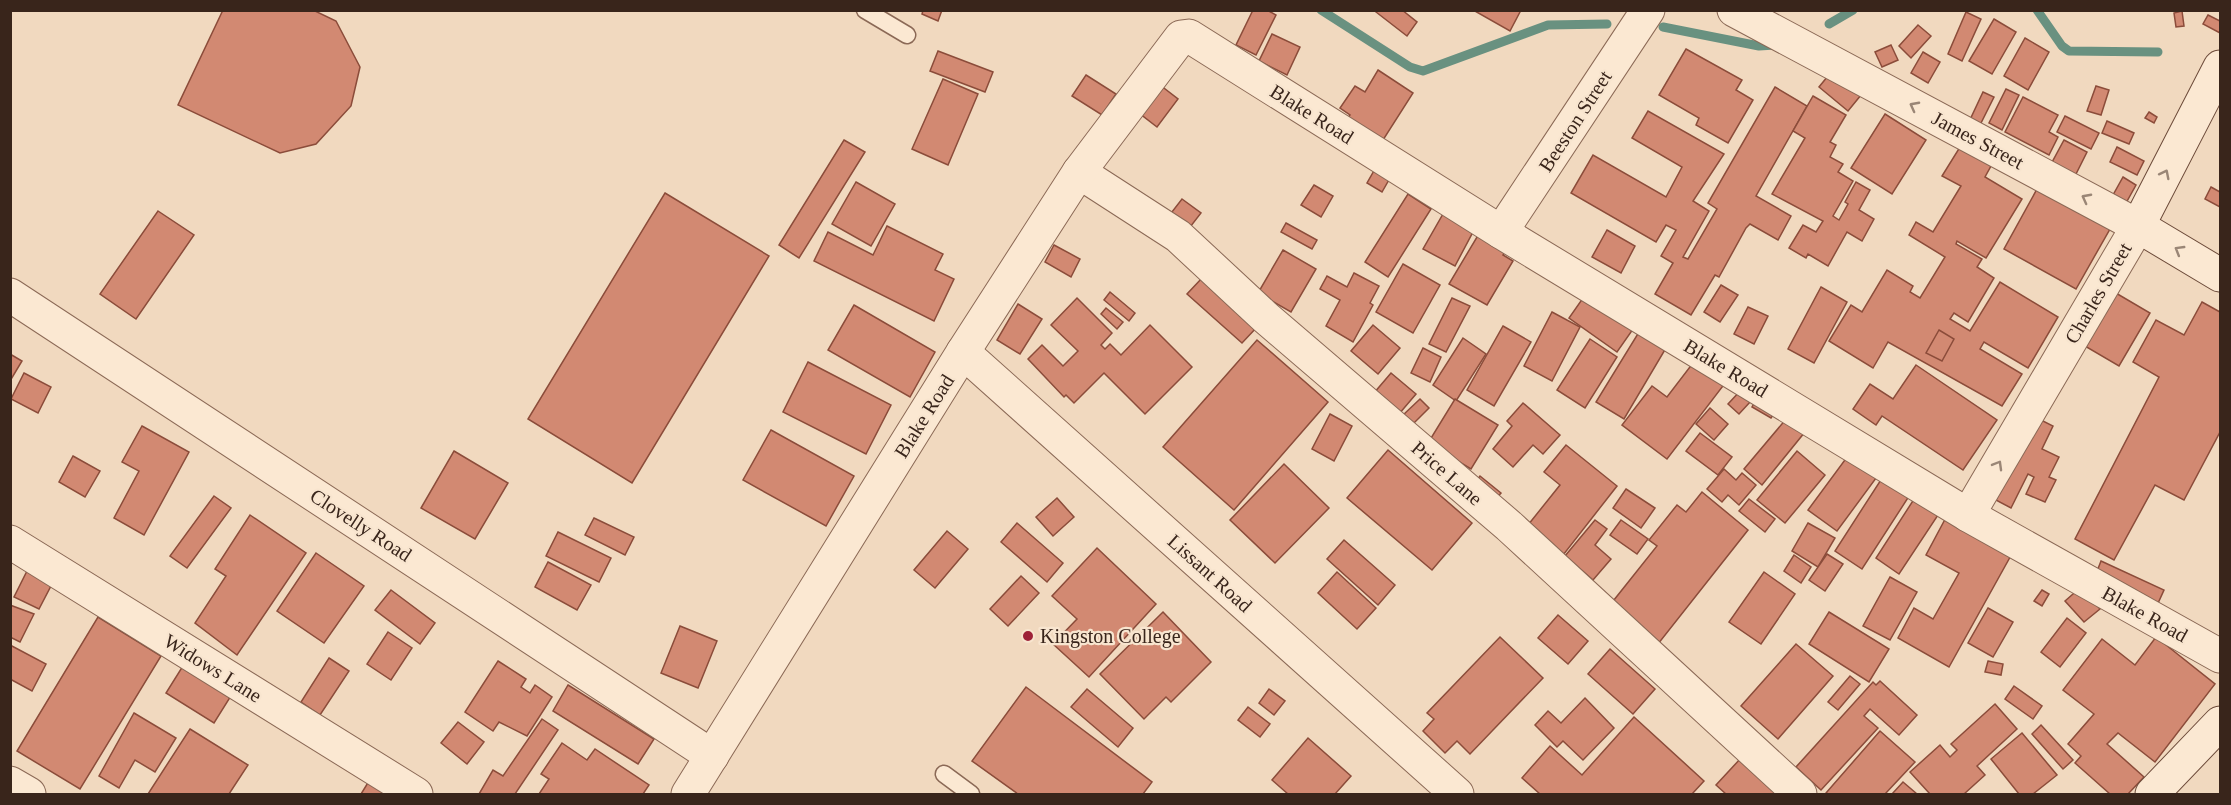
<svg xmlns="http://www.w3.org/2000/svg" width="2231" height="805" viewBox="0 0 2231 805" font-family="Georgia,serif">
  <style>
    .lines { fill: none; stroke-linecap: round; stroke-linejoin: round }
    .stream { stroke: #699180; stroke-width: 9 }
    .building { fill: #d28972; stroke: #8b4c3a; stroke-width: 1.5 }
    .lane-casing { stroke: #8b6956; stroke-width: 19 }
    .street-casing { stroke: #8b6956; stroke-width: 35 }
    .secondary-casing { stroke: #6c4a39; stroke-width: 35 }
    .lane { stroke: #fbe8d2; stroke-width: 16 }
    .street { stroke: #fbe8d2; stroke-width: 33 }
    .secondary { stroke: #fbe8d2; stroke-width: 33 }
    .oneway { stroke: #9a8676 }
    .poi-dot { fill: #9e2238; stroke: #f8e5cf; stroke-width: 2 }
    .labels { text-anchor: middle; stroke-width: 4.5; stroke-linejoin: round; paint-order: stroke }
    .street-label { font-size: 20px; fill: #39251b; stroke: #f8e5cf }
    .poi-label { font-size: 20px; fill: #39251b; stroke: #f8e5cf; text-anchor: start }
  </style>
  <rect width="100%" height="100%" fill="#f1d9bf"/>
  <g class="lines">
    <g class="stream">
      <polyline points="1321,10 1410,67 1423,71 1548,25 1607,24"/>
      <polyline points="2037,10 2062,46 2069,51 2158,52"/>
      <polyline points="1829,24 1853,10"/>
      <polyline points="1663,27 1759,46 1775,45"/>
    </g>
  </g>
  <g class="building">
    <polygon points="223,10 313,10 336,21 360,67 351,106 316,144 280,153 178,105"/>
    <polygon points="923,10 942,10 938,21 922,14"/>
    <polygon points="1253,10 1267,10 1276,15 1256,55 1236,45"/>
    <polygon points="1378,10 1402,10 1417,22 1407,36 1376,12"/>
    <polygon points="1473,10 1521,10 1510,31"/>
    <polygon points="2182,11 2184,26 2176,27 2174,13"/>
    <polygon points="1966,12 1981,19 1962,61 1948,54"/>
    <polygon points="2208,15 2220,21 2220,33 2203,24"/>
    <polygon points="1994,19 2016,32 1992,74 1969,61"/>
    <polygon points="1918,25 1931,36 1911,58 1899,46"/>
    <polygon points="1272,34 1300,47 1287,75 1259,61"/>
    <polygon points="2025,38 2049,52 2028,90 2004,76"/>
    <polygon points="1891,45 1898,60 1882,67 1875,52"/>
    <polygon points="1686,49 1742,80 1736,90 1753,100 1728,143 1696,125 1699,118 1659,95"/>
    <polygon points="938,51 993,72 985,92 930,71"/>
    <polygon points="1923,52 1940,62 1928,83 1911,73"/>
    <polygon points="1378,70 1413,93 1376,151 1341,128 1350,115 1340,108 1355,86 1365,92"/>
    <polygon points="1832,71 1861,95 1848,111 1819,87"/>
    <polygon points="1086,75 1116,94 1102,115 1072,96"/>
    <polygon points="943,79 978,94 948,165 912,149"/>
    <polygon points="1160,85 1178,99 1157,127 1139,113"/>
    <polygon points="2096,86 2109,90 2101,115 2087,111"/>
    <polygon points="1775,87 1807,106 1756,196 1791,216 1778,240 1750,224 1746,228 1719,277 1715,275 1691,315 1655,294 1673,263 1661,256 1676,230 1666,225 1656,242 1571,193 1593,155 1666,197 1682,167 1632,138 1648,111 1724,154 1693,201 1709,211 1683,257 1688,259 1717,209 1708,203"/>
    <polygon points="2006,89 2019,95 2002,130 1989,123"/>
    <polygon points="1983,92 1994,97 1978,129 1968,124"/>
    <polygon points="1813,96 1846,115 1830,142 1836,145 1830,157 1843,164 1838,172 1853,181 1833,216 1839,220 1848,204 1845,202 1856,182 1870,190 1859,210 1874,219 1862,241 1847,232 1828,266 1808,254 1806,258 1789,248 1803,225 1816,232 1823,221 1772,194 1805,138 1793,131"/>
    <polygon points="2023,97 2058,115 2049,132 2058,137 2049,155 2005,132"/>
    <polygon points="2149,112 2157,117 2154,123 2145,118"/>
    <polygon points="1885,114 1926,140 1892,194 1851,168"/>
    <polygon points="2065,116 2099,133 2091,149 2057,132"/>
    <polygon points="2107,121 2134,133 2129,144 2102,133"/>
    <polygon points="844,140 865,152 799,258 779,245"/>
    <polygon points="2064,140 2087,152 2074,178 2050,166"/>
    <polygon points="1960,147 1991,166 1985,177 2022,199 1986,258 1957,241 1956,244 1982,259 1977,267 1994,278 1968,322 1954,313 1950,319 1970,331 2000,282 2058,317 2028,368 1984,342 1980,349 2022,374 2002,406 1888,342 1873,368 1829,341 1851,305 1862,312 1887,270 1913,286 1910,292 1920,298 1945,257 1909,235 1916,222 1933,232 1961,186 1942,176"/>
    <polygon points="2117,147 2144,161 2137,175 2110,162"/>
    <polygon points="1379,162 1394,171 1382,192 1367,183"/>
    <polygon points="2123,177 2136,185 2126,203 2113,195"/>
    <polygon points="856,182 895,204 871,246 832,224"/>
    <polygon points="1314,185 1333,196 1321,217 1301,205"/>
    <polygon points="2211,187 2220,192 2220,207 2205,199"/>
    <polygon points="2037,189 2110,229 2076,289 2004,249"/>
    <polygon points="665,193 769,256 632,483 528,419"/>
    <polygon points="1408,194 1431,209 1388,277 1365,262"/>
    <polygon points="1182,199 1201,213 1187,231 1168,217"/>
    <polygon points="158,211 194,235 136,319 100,294"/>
    <polygon points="1443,214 1474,230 1455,266 1423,249"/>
    <polygon points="1286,223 1317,240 1312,249 1281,232"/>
    <polygon points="887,226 943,254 935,270 954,279 934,321 814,261 828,232 873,255"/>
    <polygon points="1607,230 1635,246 1621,273 1592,257"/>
    <polygon points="1480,232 1508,248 1503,255 1513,261 1487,305 1449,284"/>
    <polygon points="1054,245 1080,259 1071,277 1045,262"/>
    <polygon points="1283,250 1316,269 1291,312 1258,293"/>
    <polygon points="1403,264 1440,285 1413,333 1376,312"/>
    <polygon points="1354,273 1379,286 1370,303 1373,305 1353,342 1326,326 1340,300 1320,289 1327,276 1347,287"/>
    <polygon points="1202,278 1257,327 1242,343 1187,294"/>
    <polygon points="1721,285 1738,295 1720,322 1704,312"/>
    <polygon points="1821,287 1847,302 1814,363 1788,349"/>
    <polygon points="1590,288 1638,322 1617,352 1569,318"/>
    <polygon points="2109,289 2150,313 2119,366 2078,342"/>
    <polygon points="1110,292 1135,313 1129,321 1104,300"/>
    <polygon points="1077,298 1112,333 1101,345 1105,349 1110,344 1121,355 1150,325 1192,367 1145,414 1104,373 1074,403 1066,395 1064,397 1028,359 1042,345 1063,366 1078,351 1051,325"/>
    <polygon points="1452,298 1470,306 1446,352 1429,344"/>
    <polygon points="2202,302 2220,312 2220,432 2184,500 2155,485 2114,560 2075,539 2159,377 2133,362 2156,320 2184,335"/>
    <polygon points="1018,304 1042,319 1020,354 997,340"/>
    <polygon points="854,305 935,352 910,397 828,350"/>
    <polygon points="1748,307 1768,316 1754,344 1734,334"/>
    <polygon points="1106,308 1123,322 1117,329 1101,314"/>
    <polygon points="1552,312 1580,327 1552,381 1524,366"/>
    <polygon points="1373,325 1400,348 1378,374 1351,351"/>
    <polygon points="1503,326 1531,342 1494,406 1467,390"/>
    <polygon points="1939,330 1954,339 1942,361 1926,353"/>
    <polygon points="1639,332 1666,348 1624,419 1596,402"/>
    <polygon points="1463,338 1486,354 1456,401 1433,385"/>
    <polygon points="1590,339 1617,357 1585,408 1557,390"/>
    <polygon points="1257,340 1328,402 1234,510 1163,447"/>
    <polygon points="1423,348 1441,357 1430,382 1411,373"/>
    <polygon points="10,354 22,361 10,381"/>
    <polygon points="1696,359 1726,382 1667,459 1622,425 1652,386 1667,397"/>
    <polygon points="808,362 891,405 866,454 783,412"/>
    <polygon points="1916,365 1997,420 1963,470 1882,416 1876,425 1853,409 1870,384 1893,399"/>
    <polygon points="24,373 51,387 38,413 11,399"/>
    <polygon points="1391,373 1416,394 1399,414 1374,393"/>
    <polygon points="1741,390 1751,401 1739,414 1728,404"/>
    <polygon points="1760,393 1780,405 1771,418 1752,407"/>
    <polygon points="1420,399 1429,408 1411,426 1402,416"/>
    <polygon points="1455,399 1498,425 1471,469 1428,443"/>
    <polygon points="1523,403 1560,435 1543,454 1533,445 1513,467 1493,449 1512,426 1507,421"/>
    <polygon points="1710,408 1728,424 1714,440 1696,424"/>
    <polygon points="1792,412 1809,427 1762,485 1744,469"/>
    <polygon points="1330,414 1352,426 1334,461 1312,449"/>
    <polygon points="2033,416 2053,426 2042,449 2059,457 2049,477 2056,480 2045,502 2026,494 2034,477 2028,474 2011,508 1992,498"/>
    <polygon points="142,426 189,452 144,535 114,518 139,471 122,462"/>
    <polygon points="771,430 854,476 826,526 743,480"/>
    <polygon points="1700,433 1732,457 1718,475 1686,451"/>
    <polygon points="1566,445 1617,486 1560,559 1524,530 1560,485 1544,472"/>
    <polygon points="1853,449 1882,470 1837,531 1808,510"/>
    <polygon points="1388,450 1472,523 1432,570 1347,498"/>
    <polygon points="454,451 508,483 475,539 421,508"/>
    <polygon points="1797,451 1825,475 1785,523 1757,500"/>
    <polygon points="73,456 100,471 85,497 59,482"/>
    <polygon points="1284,464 1329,508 1275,563 1230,520"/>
    <polygon points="1724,469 1736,480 1742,473 1756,485 1739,505 1728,495 1722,502 1707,489"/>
    <polygon points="1886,472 1913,490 1862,569 1835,551"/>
    <polygon points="1480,476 1501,493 1494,501 1474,484"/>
    <polygon points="1626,489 1655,508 1641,528 1613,508"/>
    <polygon points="1702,492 1748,530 1658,644 1610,605 1657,546 1649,540 1677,505 1686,512"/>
    <polygon points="1918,493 1942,509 1899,574 1876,558"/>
    <polygon points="214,496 231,508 187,568 170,556"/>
    <polygon points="1057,498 1074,517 1053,536 1036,517"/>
    <polygon points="1749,499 1775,519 1765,532 1739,511"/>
    <polygon points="1950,510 2014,550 1949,667 1898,638 1914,608 1933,619 1959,573 1926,555"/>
    <polygon points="250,515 306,553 237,655 195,623 226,576 215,569"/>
    <polygon points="594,518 634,537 625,555 585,535"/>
    <polygon points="1595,520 1607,529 1595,545 1611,559 1593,580 1565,556"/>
    <polygon points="1621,520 1648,539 1637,554 1610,535"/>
    <polygon points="1017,523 1063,563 1047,582 1001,542"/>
    <polygon points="1808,523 1835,538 1818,567 1792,551"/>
    <polygon points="947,531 968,549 935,588 914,570"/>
    <polygon points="558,532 611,558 599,582 546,556"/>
    <polygon points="1344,540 1395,585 1378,605 1327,559"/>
    <polygon points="1097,548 1156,604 1089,677 1053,644 1077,619 1052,596"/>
    <polygon points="316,553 364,586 324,643 277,611"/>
    <polygon points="1827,554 1843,564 1825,591 1809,580"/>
    <polygon points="1794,555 1811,567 1801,583 1784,571"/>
    <polygon points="2101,561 2164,590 2154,612 2092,584"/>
    <polygon points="548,562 591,585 577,610 535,587"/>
    <polygon points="28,569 53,582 39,609 14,597"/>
    <polygon points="1337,572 1376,608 1357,629 1318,593"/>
    <polygon points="1764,572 1795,594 1761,644 1729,622"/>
    <polygon points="1021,576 1039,593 1008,626 990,609"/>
    <polygon points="1890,577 1917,592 1890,640 1863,626"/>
    <polygon points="2081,587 2100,609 2084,622 2065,601"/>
    <polygon points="391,590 435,623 420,644 375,610"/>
    <polygon points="2042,590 2049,594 2042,606 2034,601"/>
    <polygon points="10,605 34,614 20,642 10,637"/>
    <polygon points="1988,608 2013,622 1993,657 1968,643"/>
    <polygon points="1163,612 1211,662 1171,702 1166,697 1144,719 1100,674"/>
    <polygon points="1829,612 1889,649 1869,682 1809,644"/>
    <polygon points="1558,615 1588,641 1568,664 1538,638"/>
    <polygon points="98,617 161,656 80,789 17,751"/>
    <polygon points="2067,618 2086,633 2060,667 2041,652"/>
    <polygon points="680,626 717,641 698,688 661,673"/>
    <polygon points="388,632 412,648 391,680 367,664"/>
    <polygon points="1500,637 1543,678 1470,754 1457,741 1445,753 1423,731 1434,719 1427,713"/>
    <polygon points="2156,637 2215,684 2155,762 2118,733 2107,744 2144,777 2128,794 2110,794 2075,763 2081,756 2068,744 2094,714 2063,690 2102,639 2135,665"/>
    <polygon points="1796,644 1833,676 1778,739 1741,706"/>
    <polygon points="10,645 46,664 32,691 10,679"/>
    <polygon points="1610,649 1655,689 1633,714 1588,674"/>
    <polygon points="329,658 349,671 320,715 301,702"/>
    <polygon points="186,661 234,691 214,723 166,693"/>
    <polygon points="498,661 526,679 521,687 530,693 535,685 552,697 527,736 499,722 493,731 465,712"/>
    <polygon points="1988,661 2003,664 2001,675 1985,672"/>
    <polygon points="1850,676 1860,684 1838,710 1828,702"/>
    <polygon points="1880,681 1917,715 1899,735 1870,709 1864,716 1878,728 1821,790 1796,767 1873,682 1876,685"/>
    <polygon points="568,685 654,739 638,764 553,711"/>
    <polygon points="2014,686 2042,706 2033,719 2005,699"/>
    <polygon points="1026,687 1152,782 1143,794 1018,794 972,761"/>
    <polygon points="1087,689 1133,728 1118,747 1071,707"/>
    <polygon points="1269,689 1285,701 1274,715 1259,703"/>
    <polygon points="1585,698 1614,728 1583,760 1563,741 1557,747 1535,725 1548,711 1561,723"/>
    <polygon points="1995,704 2017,729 1977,766 1985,775 1964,794 1930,794 1910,772 1940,745 1950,757 1957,750 1951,744"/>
    <polygon points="1248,707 1270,724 1260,737 1238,720"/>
    <polygon points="134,713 176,738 155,772 135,760 119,788 99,776"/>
    <polygon points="1634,717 1704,781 1692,794 1540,794 1522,778 1550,746 1582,775"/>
    <polygon points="542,719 558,730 515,794 479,794 493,770 503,776"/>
    <polygon points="458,722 484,742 467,764 441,743"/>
    <polygon points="2041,725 2073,760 2063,769 2032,734"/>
    <polygon points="190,729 248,765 229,794 148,794"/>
    <polygon points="1880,731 1915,762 1885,794 1828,794 1826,793"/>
    <polygon points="2022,733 2057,775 2033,794 2019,794 1991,759"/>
    <polygon points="1308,738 1351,776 1335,794 1288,794 1272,780"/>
    <polygon points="562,743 587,760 595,749 649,785 643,794 539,794 549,779 541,774"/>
    <polygon points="1741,758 1781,794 1726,794 1716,785"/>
    <polygon points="369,781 392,794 361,794"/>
    <polygon points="1903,782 1917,794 1892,794"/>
  </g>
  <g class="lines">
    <defs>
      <g id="lane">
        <polyline points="865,10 907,35"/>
        <polyline points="944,774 971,794"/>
      </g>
      <g id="street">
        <polyline points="1734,10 2138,226 1968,515"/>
        <polyline points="1079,172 1178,236 1265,317 1509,526 1800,794"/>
        <polyline points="1501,232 1648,10"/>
        <polyline points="10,295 712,756"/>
        <polyline points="963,352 1457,794"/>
        <polyline points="10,542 416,794"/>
        <polyline points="10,783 29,794"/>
        <polyline points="688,794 963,352 1079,172 1181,37 1189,36 1501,232 1968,515 2220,656"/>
      </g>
      <g id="secondary">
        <polyline points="2220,67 2138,226 2220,275"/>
        <polyline points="2152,794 2220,723"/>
      </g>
    </defs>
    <use href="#lane" class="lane-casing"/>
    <use href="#street" class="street-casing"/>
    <use href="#secondary" class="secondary-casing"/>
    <use href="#lane" class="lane"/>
    <use href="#street" class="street"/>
    <use href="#secondary" class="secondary"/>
  </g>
  <defs><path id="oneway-chevron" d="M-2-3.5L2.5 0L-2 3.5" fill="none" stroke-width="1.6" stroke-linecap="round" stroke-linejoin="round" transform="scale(1.5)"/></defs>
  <g class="oneway">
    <use href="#oneway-chevron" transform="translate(1914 106) rotate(-152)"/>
    <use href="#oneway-chevron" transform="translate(2165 174) rotate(-63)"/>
    <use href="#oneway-chevron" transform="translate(2086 198) rotate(-152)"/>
    <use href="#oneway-chevron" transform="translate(2179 250) rotate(-149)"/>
    <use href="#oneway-chevron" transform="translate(1998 465) rotate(-60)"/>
  </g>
  <circle class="poi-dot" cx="1028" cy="636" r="6"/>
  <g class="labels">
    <g class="street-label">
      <text transform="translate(1312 114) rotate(32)" y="7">Blake Road</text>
      <text transform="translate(1575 121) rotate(-57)" y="7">Beeston Street</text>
      <text transform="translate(1978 140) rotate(28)" y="7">James Street</text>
      <text transform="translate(2098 293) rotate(-60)" y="7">Charles Street</text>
      <text transform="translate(1726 368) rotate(31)" y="7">Blake Road</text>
      <text transform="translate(924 416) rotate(-58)" y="7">Blake Road</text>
      <text transform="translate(1447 473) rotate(41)" y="7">Price Lane</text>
      <text transform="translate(361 525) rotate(33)" y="7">Clovelly Road</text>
      <text transform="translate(1210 573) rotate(42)" y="7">Lissant Road</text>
      <text transform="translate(2145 614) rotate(29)" y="7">Blake Road</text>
      <text transform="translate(213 668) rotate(32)" y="7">Widows Lane</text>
    </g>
    <g class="poi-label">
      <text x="1040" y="643">Kingston College</text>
    </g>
  </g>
  <rect width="2231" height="805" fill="none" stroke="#39251b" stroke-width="24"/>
</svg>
